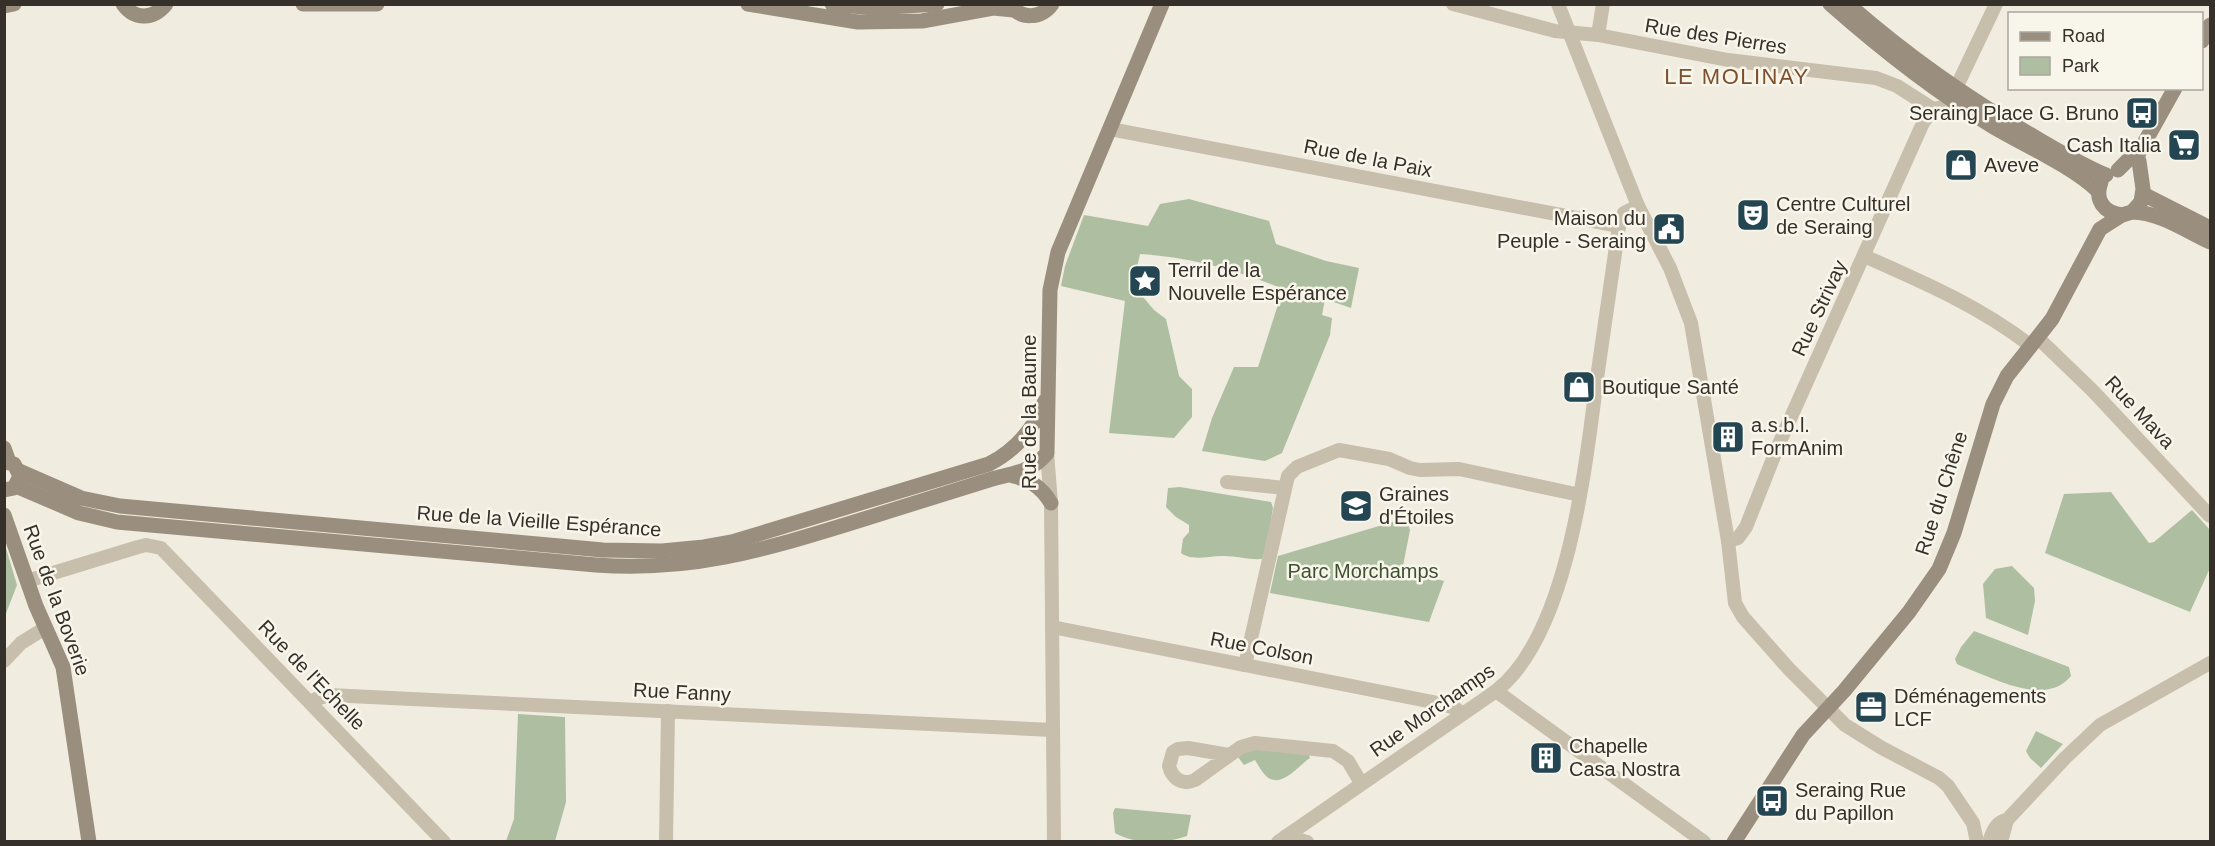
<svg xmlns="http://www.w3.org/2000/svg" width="2215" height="846" viewBox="0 0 2215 846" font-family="Arial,sans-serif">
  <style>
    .green { fill: #aebea0 }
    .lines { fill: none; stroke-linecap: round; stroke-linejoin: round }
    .street { stroke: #c7beac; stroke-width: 14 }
    .secondary { stroke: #9a8e7e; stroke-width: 15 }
    .labels { text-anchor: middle; stroke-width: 5; stroke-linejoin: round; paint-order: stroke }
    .street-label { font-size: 20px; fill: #36302a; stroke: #f8f5eb }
    .poi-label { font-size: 20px; fill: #36302a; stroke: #f8f5eb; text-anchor: start }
    .park-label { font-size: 20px; fill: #3e5131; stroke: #f8f5eb }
    .quarter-label { font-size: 22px; letter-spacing: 1.5px; fill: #7c502c; stroke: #f8f5eb }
  </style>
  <rect width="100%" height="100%" fill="#f0ecdf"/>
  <g class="green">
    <path d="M1189,199L1269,221L1276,244L1326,261L1359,268L1351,308L1325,299L1322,315L1332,318L1330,335L1282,453L1265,461L1202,451L1212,418L1234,367H1258L1283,289C1237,270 1189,257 1140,254L1133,285L1154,310L1166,319L1179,376L1192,389V417L1174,438L1109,433L1125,301L1061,286L1065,266L1084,215L1148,226L1160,204Z"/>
    <path d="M1180,487L1271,502L1273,508L1266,550L1262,559C1249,560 1237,556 1224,556C1211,555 1193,562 1181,553L1183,539L1189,532V525L1176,517L1166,507L1168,488Z"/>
    <polygon points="2111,492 2149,543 2154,542 2192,510 2210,530 2210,568 2190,612 2045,553 2064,494"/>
    <polygon points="1406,518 1410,530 1402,571 1444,581 1429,622 1270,593 1278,556"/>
    <polygon points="5,545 17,585 5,616 4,616"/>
    <polygon points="2012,566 2034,588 2035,601 2028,635 1986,618 1983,584 1995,569"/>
    <path d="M1974,631L2069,667L2071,676C2045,708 1992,677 1961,666L1957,664L1955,659L1961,647Z"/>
    <polygon points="518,714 565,717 566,802 555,841 506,841 514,819"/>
    <polygon points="2036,731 2063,744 2041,768 2030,758 2026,751"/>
    <path d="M1255,748L1309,755L1310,758C1299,765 1281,790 1266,776C1262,772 1258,765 1255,760L1244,765L1238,757L1247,750Z"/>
    <path d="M1115,808L1191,815L1187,836C1164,844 1136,845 1115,833L1113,813Z"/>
  </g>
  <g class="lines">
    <g class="street">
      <polyline points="1453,4 1555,31 1598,35 1728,60 1876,78 1897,86 1933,109"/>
      <polyline points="1558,4 1638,206 1670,268 1691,323 1728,541 1735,603 1743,617 1789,669 1845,725 1882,748 1939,778 1948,786 1973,823 1977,842"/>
      <polyline points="1598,35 1603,4"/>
      <polyline points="1956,88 1996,4"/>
      <polyline points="1110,129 1619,226"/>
      <path d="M1864,256C1923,282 1979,306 2031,346"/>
      <polyline points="2038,338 2092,390 2210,516"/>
      <polyline points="1047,453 1051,503 1054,842"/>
      <polyline points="1227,482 1285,488"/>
      <polyline points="1728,541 1738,538 1746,527 1778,446 1923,123 1933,109 1958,104"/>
      <polyline points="27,581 138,547 146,545 161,548 444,842"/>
      <polyline points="1052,627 1443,704 1455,708 1462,714"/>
      <polyline points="4,661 21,643 45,628"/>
      <polyline points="1245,665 1288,476 1297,467 1339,450 1389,459 1410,468 1420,470 1459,469 1580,495"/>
      <polyline points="1496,691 1704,842"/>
      <polyline points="311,702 316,699 329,695 1052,730"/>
      <path d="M1229,755L1188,748L1178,749L1173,752L1169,766C1172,778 1182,786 1195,780L1241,747L1255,743L1333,751L1348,761L1361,783"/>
      <polyline points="1286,836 1307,842"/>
      <path d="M1990,839C1993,831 1997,821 2007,820L2065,758L2100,725L2210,663"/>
      <polyline points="666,842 668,711"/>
      <path d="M1278,842L1496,691C1570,633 1586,460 1598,371C1605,322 1612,274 1619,226L1624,213L1638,206"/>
      <polyline points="2001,842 2007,820"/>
    </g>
    <g class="secondary">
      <path d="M123,4C135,21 154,19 166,4"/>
      <polyline points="303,4 377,4"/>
      <polyline points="748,4 858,22 922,21 993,8 1014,10"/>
      <polyline points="832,4 874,8 937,4"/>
      <path d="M1010,4C1020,20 1041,19 1052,4"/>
      <path d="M1830,4C1881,49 1934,91 1992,126C2024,145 2072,166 2098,191"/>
      <path d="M1848,4C1905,54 1967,98 2033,136C2057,150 2080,164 2106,175"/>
      <polyline points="4,6 14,4"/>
      <polyline points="2202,41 2210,25"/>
      <polyline points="2118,170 2128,160 2137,156 2175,88"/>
      <path d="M2101,182C2094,200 2104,213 2122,215"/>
      <polyline points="2143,194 2210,228"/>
      <path d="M2132,212C2159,212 2186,231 2210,242"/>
      <polyline points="4,448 9,462"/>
      <polyline points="4,462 14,464 20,476 14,488 4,490"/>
      <path d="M19,471L81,498L120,506L603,550L662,551L704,547L732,542L989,464C1016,450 1034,429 1045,401"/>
      <path d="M1013,476C1031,480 1042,488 1051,503"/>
      <path d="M16,486L79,513L117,522L596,565C690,572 760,551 848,524C896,509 944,494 992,479C1014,473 1032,472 1047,453L1050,290L1058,252L1162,4"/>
      <polyline points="4,515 36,606 63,667 89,842"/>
      <polyline points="1734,842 1803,735 1844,691 1909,612 1939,569 1954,533 1993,404 2007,376 2052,319 2100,229 2122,215 2132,212 2141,202 2143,189 2139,161 2137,156"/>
    </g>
  </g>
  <defs>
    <symbol id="bus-square" viewBox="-11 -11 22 22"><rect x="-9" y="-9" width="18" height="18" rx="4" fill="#244653" stroke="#f8f5eb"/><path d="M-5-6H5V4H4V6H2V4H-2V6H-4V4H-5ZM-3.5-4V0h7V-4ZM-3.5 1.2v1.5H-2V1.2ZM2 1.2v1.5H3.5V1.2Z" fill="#fff"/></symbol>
    <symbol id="supermarket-square" viewBox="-11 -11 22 22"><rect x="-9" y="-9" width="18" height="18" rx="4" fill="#244653" stroke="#f8f5eb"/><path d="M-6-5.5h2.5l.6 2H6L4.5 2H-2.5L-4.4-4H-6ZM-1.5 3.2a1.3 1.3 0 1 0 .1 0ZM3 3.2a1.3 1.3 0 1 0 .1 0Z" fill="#fff"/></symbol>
    <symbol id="shop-square" viewBox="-11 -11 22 22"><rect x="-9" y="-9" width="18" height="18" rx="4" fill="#244653" stroke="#f8f5eb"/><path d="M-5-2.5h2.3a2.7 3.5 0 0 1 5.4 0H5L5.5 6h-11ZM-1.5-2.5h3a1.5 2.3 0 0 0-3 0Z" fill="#fff"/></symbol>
    <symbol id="theatre-square" viewBox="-11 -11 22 22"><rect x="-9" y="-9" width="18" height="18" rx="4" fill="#244653" stroke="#f8f5eb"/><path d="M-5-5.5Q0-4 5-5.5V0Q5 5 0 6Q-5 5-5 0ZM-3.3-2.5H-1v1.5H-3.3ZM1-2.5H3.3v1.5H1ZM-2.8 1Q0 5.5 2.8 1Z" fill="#fff"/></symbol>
    <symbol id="civic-square" viewBox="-11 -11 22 22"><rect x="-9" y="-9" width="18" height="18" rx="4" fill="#244653" stroke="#f8f5eb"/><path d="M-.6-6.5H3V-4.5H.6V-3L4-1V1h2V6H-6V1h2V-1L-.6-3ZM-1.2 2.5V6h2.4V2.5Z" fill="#fff"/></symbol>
    <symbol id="sight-square" viewBox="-11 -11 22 22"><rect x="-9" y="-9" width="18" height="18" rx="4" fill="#244653" stroke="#f8f5eb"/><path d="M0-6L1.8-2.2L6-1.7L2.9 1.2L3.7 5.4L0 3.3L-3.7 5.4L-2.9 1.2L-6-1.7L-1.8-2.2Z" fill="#fff"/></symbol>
    <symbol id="building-square" viewBox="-11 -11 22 22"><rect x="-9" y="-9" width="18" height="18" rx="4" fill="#244653" stroke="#f8f5eb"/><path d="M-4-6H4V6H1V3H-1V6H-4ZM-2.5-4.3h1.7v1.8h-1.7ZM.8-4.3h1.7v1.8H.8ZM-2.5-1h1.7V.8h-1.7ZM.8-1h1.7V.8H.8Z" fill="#fff"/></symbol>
    <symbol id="school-square" viewBox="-11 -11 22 22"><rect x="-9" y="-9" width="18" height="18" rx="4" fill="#244653" stroke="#f8f5eb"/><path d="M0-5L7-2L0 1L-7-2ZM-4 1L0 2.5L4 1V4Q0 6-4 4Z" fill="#fff"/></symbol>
    <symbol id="office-square" viewBox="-11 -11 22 22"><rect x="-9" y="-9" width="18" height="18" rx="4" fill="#244653" stroke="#f8f5eb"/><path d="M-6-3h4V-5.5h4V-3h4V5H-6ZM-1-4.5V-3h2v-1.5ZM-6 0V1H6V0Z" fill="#fff"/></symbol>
  </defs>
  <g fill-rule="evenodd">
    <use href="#bus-square" x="2123" y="94" width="38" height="38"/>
    <use href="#supermarket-square" x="2165" y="126" width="38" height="38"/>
    <use href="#shop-square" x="1942" y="146" width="38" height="38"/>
    <use href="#theatre-square" x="1734" y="196" width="38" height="38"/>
    <use href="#civic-square" x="1650" y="210" width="38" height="38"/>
    <use href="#sight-square" x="1126" y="262" width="38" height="38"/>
    <use href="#shop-square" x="1560" y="368" width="38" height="38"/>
    <use href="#building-square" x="1709" y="418" width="38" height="38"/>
    <use href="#school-square" x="1337" y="487" width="38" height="38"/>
    <use href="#office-square" x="1852" y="688" width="38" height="38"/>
    <use href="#building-square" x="1527" y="739" width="38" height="38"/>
    <use href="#bus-square" x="1753" y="782" width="38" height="38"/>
  </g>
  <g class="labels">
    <g class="street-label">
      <text transform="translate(1716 36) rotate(9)" y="7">Rue des Pierres</text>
      <text transform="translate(1368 158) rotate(11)" y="7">Rue de la Paix</text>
      <text transform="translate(1819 308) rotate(-65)" y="7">Rue Strivay</text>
      <text transform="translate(1029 412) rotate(-90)" y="7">Rue de la Baume</text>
      <text transform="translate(2140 412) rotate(47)" y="7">Rue Mava</text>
      <text transform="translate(1941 493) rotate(-72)" y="7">Rue du Chêne</text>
      <text transform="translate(539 521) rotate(4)" y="7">Rue de la Vieille Espérance</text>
      <text transform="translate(57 600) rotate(70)" y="7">Rue de la Boverie</text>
      <text transform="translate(1262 648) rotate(11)" y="7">Rue Colson</text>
      <text transform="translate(312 675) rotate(46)" y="7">Rue de l'Echelle</text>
      <text transform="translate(682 692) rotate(3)" y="7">Rue Fanny</text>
      <text transform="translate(1432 710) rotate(-35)" y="7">Rue Morchamps</text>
    </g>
    <g class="poi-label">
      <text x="2119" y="120" text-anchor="end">Seraing Place G. Bruno</text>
      <text x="2161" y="152" text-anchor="end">Cash Italia</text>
      <text x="1984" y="172">Aveve</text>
      <text x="1776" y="211">Centre Culturel<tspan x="1776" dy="23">de Seraing</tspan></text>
      <text x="1646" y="225" text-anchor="end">Maison du<tspan x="1646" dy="23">Peuple - Seraing</tspan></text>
      <text x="1168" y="277">Terril de la<tspan x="1168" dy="23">Nouvelle Espérance</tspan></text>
      <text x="1602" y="394">Boutique Santé</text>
      <text x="1751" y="432">a.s.b.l.<tspan x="1751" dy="23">FormAnim</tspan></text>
      <text x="1379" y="501">Graines<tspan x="1379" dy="23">d'Étoiles</tspan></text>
      <text x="1894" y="703">Déménagements<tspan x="1894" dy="23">LCF</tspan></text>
      <text x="1569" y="753">Chapelle<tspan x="1569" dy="23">Casa Nostra</tspan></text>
      <text x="1795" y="797">Seraing Rue<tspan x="1795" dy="23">du Papillon</tspan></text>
    </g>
    <g class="park-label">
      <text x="1363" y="578">Parc Morchamps</text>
    </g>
    <g class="quarter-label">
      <text x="1737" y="84">LE MOLINAY</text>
    </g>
  </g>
  <rect width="2215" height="846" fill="none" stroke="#36302a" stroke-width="12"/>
  <rect x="2008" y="12" width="195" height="78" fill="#f8f5eb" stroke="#aaa69e" stroke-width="1.5"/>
  <rect x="2020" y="32" width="30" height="9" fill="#9a8e7e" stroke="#aaa69e" stroke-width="1.5"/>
  <text x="2062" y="42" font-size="18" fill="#36302a">Road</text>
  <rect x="2020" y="57" width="30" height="18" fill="#aebea0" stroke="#aaa69e" stroke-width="1.5"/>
  <text x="2062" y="72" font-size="18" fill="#36302a">Park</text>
</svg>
